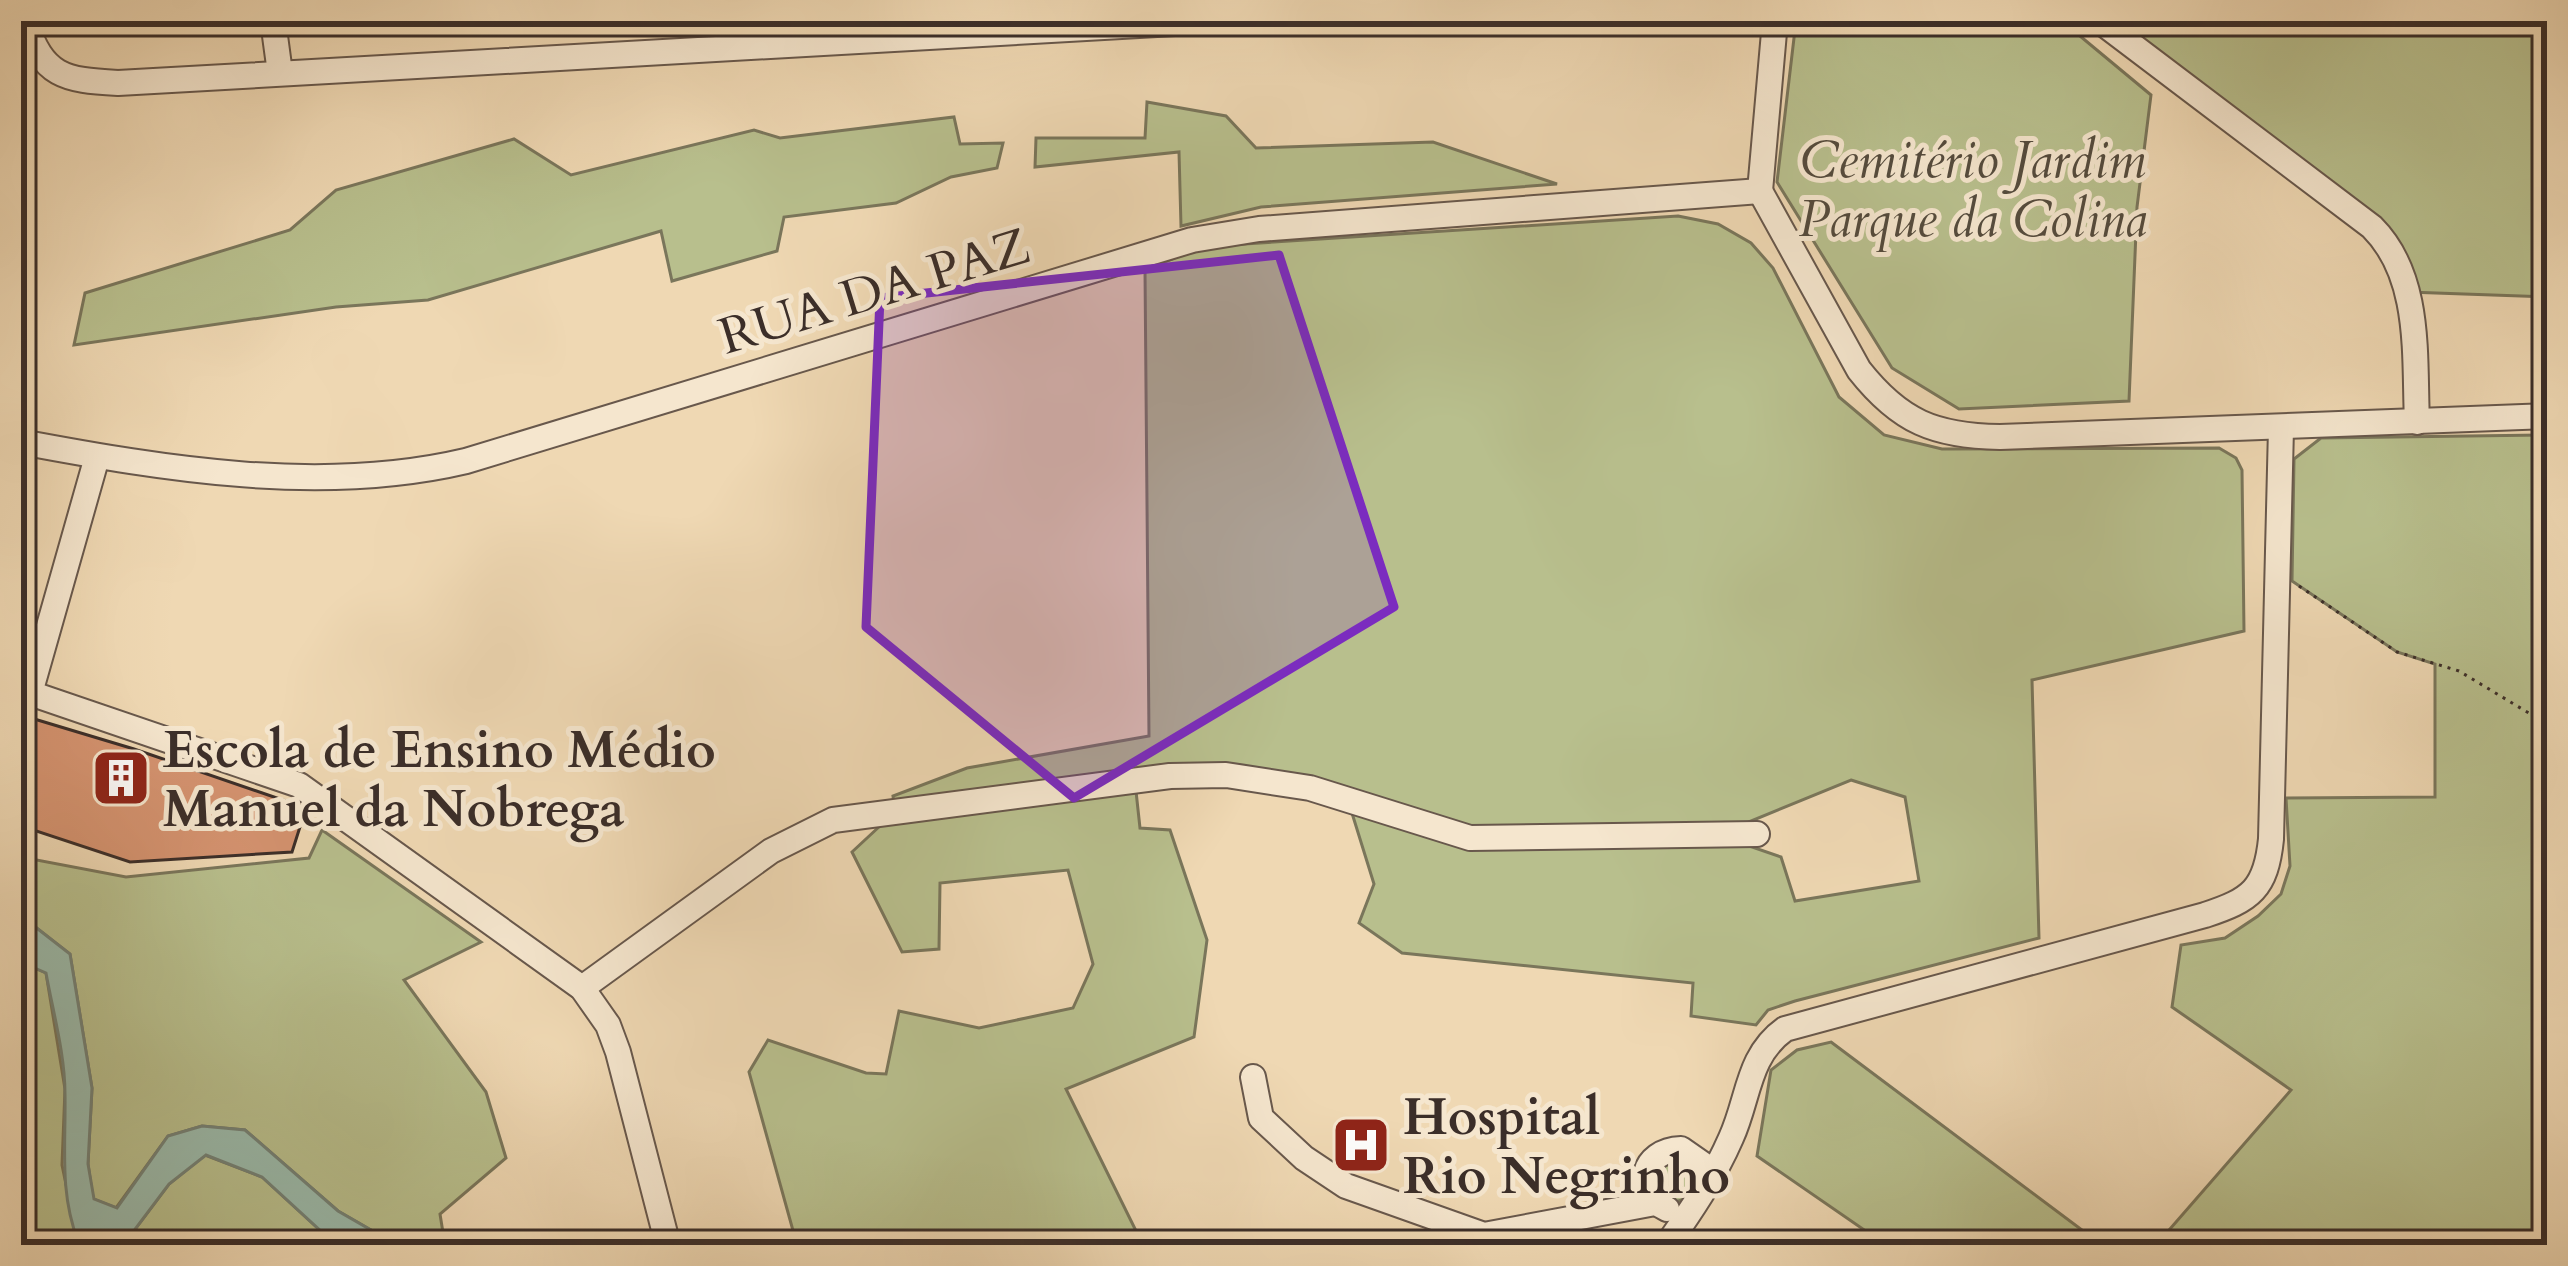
<svg xmlns="http://www.w3.org/2000/svg" width="2568" height="1266" viewBox="0 0 2568 1266" font-family="Cardo,serif">
  <style>
    .green { fill: #b8bf8d; stroke: #7a765b; stroke-width: 3; fill-rule: evenodd }
    .water { fill: #9abaab; stroke: #748277; stroke-width: 3 }
    .building { fill: #d59370; stroke: #3b2e29; stroke-width: 3 }
    .lines { fill: none; stroke-linecap: round; stroke-linejoin: round }
    .minor-casing { stroke: #68584c; stroke-width: 28 }
    .path { stroke: #3b2e29; stroke-width: 3; stroke-dasharray: 3 6; stroke-linecap: butt }
    .minor { stroke: #f5e6ce; stroke-width: 24 }
    .marked { fill: #7b2cbf; fill-opacity: 0.2; stroke: #7b2cbf; stroke-width: 9; stroke-linejoin: round }
    .labels { text-anchor: middle; stroke-width: 10; stroke-linejoin: round; paint-order: stroke }
    .park-label { font-size: 51px; font-style: italic; fill: #544b3d; stroke: #f5e6ce }
    .street-label { font-size: 51px; fill: #3b2e29; stroke: #f5e6ce }
    .poi-label { font-size: 51px; font-weight: bold; fill: #3b2e29; stroke: #f5e6ce; text-anchor: start }
  </style>
  <rect width="100%" height="100%" fill="#efd8b3"/>
  <filter id="stains"><feTurbulence type="fractalNoise" baseFrequency=".00167" numOctaves="4"/><feColorMatrix values="0 0 0 0 .2 0 0 0 0 .09 0 0 0 0 .02 0 0 0 .5 -.17"/></filter>
  <radialGradient id="worn" r=".72"><stop offset=".6" stop-color="#630" stop-opacity="0"/><stop offset="1" stop-color="#630" stop-opacity=".3"/></radialGradient>
  <g class="green">
    <polygon points="1796,21 2062,21 2151,95 2137,207 2129,401 1959,409 1892,368 1777,182"/>
    <polygon points="2100,21 2547,21 2547,297 2408,292 2397,258"/>
    <polygon points="1147,102 1226,116 1256,148 1433,142 1557,184 1261,207 1181,226 1179,152 1035,167 1036,138 1145,138"/>
    <polygon points="954,117 960,144 1003,143 997,168 951,177 896,203 784,217 777,251 672,281 661,231 428,300 336,307 74,345 85,293 290,230 336,190 514,139 571,175 754,130 780,138"/>
    <path d="M1678,216L1718,224L1751,243L1773,268L1839,397L1884,435L1942,449L2219,448L2236,458L2242,470L2244,631L2032,680L2039,938L1795,1001L1768,1010L1756,1025L1691,1016L1693,983L1402,953L1359,923L1374,884L1347,797L1310,788L1135,782L1140,828L1170,830L1207,940L1194,1037L1066,1089L1143,1245H797L749,1072L768,1040L866,1073L886,1074L899,1011L979,1028L1073,1008L1093,964L1068,870L940,883L939,949L902,952L852,852L895,812L893,796L967,768L1149,736L1145,270L1194,250L1229,245ZM1851,780L1905,797L1919,881L1795,901L1781,857L1717,835Z"/>
    <polygon points="2547,435 2547,1245 2156,1245 2291,1090 2172,1007 2181,945 2225,938 2258,916 2281,894 2290,866 2286,798 2435,797 2435,664 2397,652 2292,581 2294,459 2321,438"/>
    <polygon points="322,830 481,942 404,980 486,1092 506,1158 440,1214 445,1245 397,1245 338,1211 245,1130 202,1126 168,1136 116,1208 93,1199 88,1164 92,1088 70,954 34,926 21,924 21,857 126,877 309,858"/>
    <polygon points="21,962 46,973 65,1089 62,1165 78,1241 94,1245 30,1245 26,1071 21,1060"/>
    <polygon points="1831,1042 2102,1245 1886,1245 1757,1156 1771,1070 1797,1050"/>
    <polygon points="205,1155 262,1177 322,1232 344,1245 111,1245 127,1240 169,1184"/>
    <polygon points="1670,1157 1696,1171 1698,1182 1685,1199 1675,1202 1656,1192 1654,1171"/>
  </g>
  <path class="water" d="M21,924L34,926L70,954L92,1088L88,1164L94,1199L117,1208L168,1136L202,1126L245,1130L338,1211L397,1245H344L322,1232L262,1177L206,1155L169,1184L127,1240L111,1245L78,1241C59,1192 66,1145 65,1094C65,1054 53,1012 46,973L21,962Z"/>
  <polygon class="building" points="21,715 134,749 306,808 292,852 130,862 21,826"/>
  <g class="lines">
    <defs>
      <g id="minor">
        <path d="M25,21C43,77 64,80 118,83L1210,21"/>
        <polyline points="273,21 280,73"/>
        <path d="M2100,21L2372,227C2422,277 2414,356 2417,422"/>
        <path d="M1760,191L1859,370C1900,422 1935,436 2000,437L2547,416"/>
        <polyline points="1760,191 1775,21"/>
        <path d="M21,442C165,469 322,495 466,461L1192,240L1259,229L1760,191"/>
        <polyline points="21,690 299,785 582,988 608,1025 618,1052 668,1245"/>
        <polyline points="30,693 97,457"/>
        <polyline points="582,988 771,851 833,820 1170,776 1226,775 1310,788 1470,838 1757,834"/>
        <polyline points="1253,1077 1261,1118 1304,1158 1346,1186 1484,1235 1655,1203"/>
        <path d="M1667,1209C1631,1192 1642,1150 1681,1149L1714,1172"/>
        <path d="M1667,1245C1691,1211 1714,1177 1731,1138C1749,1099 1747,1056 1785,1029L2205,915C2251,900 2266,889 2271,839L2281,428"/>
      </g>
    </defs>
    <use href="#minor" class="minor-casing"/>
    <polyline class="path" points="2299,586 2397,652 2459,671 2547,724"/>
    <use href="#minor" class="minor"/>
  </g>
  <path class="marked" d="M1279,255L1394,607L1074,798L866,627L880,298Z"/>
  <defs>
    <symbol id="building-square" viewBox="-11 -11 22 22"><rect x="-9" y="-9" width="18" height="18" rx="4" fill="#8f2418" stroke="#f5e6ce"/><path d="M-4-6H4V6H1V3H-1V6H-4ZM-2.5-4.3h1.7v1.8h-1.7ZM.8-4.3h1.7v1.8H.8ZM-2.5-1h1.7V.8h-1.7ZM.8-1h1.7V.8H.8Z" fill="#fff"/></symbol>
    <symbol id="hospital-square" viewBox="-11 -11 22 22"><rect x="-9" y="-9" width="18" height="18" rx="4" fill="#8f2418" stroke="#f5e6ce"/><path d="M-5-5h3v3.5h4V-5h3V5h-3V1.5h-4V5h-3Z" fill="#fff"/></symbol>
  </defs>
  <g fill-rule="evenodd">
    <use href="#building-square" x="88" y="745" width="66" height="66"/>
    <use href="#hospital-square" x="1328" y="1112" width="66" height="66"/>
  </g>
  <g class="labels">
    <g class="park-label">
      <text x="1973" y="177">Cemitério Jardim<tspan x="1973" dy="59">Parque da Colina</tspan></text>
    </g>
    <g class="street-label">
      <text transform="translate(874 290) rotate(-17)" y="18">RUA DA PAZ</text>
    </g>
    <g class="poi-label">
      <text x="163" y="767">Escola de Ensino Médio<tspan x="163" dy="59">Manuel da Nobrega</tspan></text>
      <text x="1403" y="1134">Hospital<tspan x="1403" dy="59">Rio Negrinho</tspan></text>
    </g>
  </g>
  <rect width="2568" height="1266" fill="none" stroke="#efd8b3" stroke-width="72"/>
  <rect x="24" y="24" width="2520" height="1218" fill="none" stroke="#3b2e29" stroke-width="6"/>
  <rect x="36" y="36" width="2496" height="1194" fill="none" stroke="#3b2e29" stroke-width="3"/>
  <rect width="100%" height="100%" filter="url(#stains)"/>
  <rect width="100%" height="100%" fill="url(#worn)"/>
</svg>
